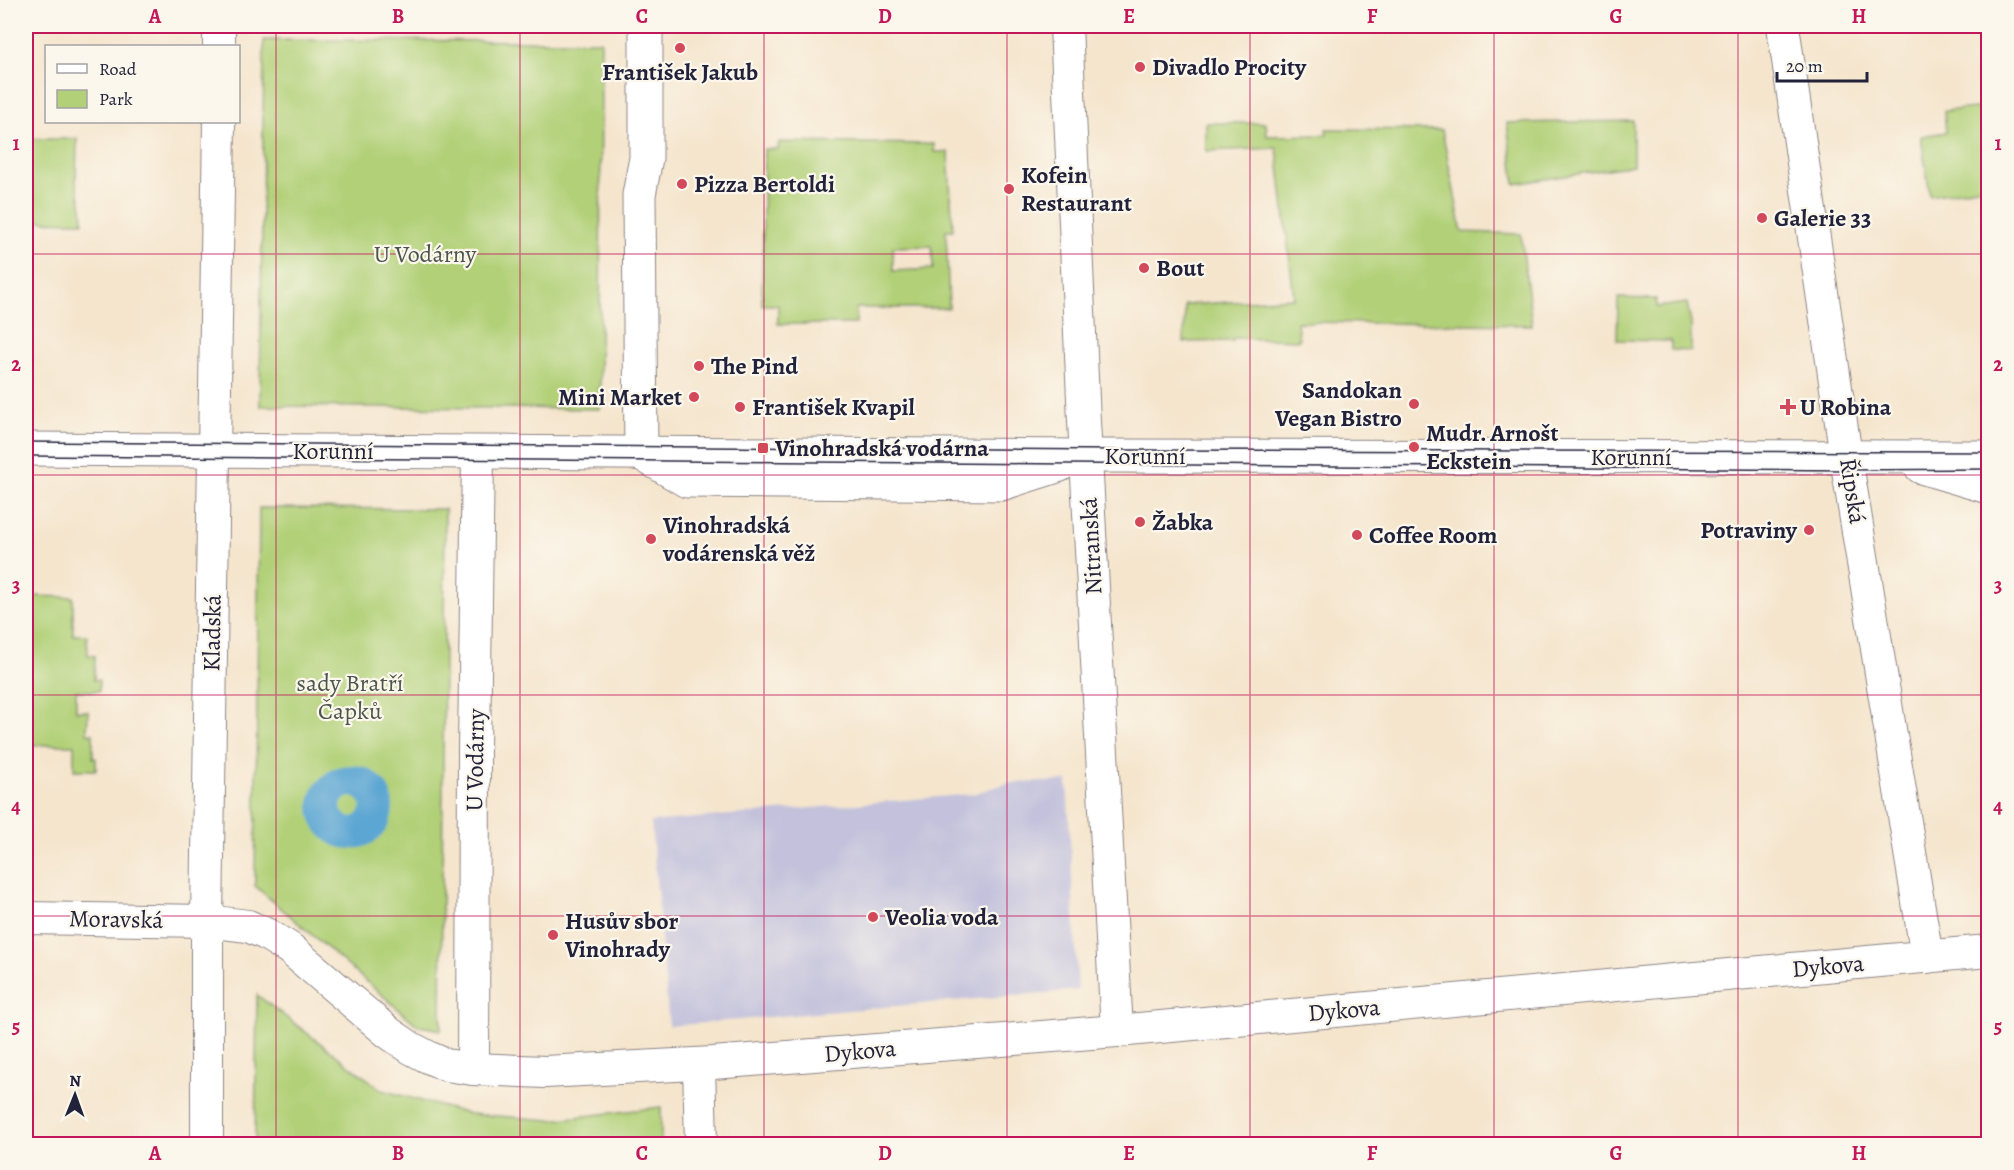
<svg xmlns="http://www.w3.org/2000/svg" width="2014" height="1170" viewBox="0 0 2014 1170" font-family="Alegreya,serif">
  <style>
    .industrial { fill: #c3c1db }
    .green { fill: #b1d077; stroke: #6a7959; stroke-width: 1.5; fill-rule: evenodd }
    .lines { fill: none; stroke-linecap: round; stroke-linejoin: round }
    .canal { stroke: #5ba6d3; stroke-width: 32 }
    .minor-casing { stroke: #8c8484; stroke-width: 34 }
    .tertiary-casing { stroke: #8c8484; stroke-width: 35 }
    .minor { stroke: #fff; stroke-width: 32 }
    .tertiary { stroke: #fff; stroke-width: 33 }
    .tram { stroke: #22223b; stroke-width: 1.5 }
    .grid { fill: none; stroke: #c2185b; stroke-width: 1.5; stroke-opacity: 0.55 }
    .poi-dot { fill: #d1495b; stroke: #fbf7ec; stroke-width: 2 }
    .labels { text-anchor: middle; stroke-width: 4.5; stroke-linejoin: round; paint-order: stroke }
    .poi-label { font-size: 24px; font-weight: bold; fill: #22223b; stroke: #fbf7ec; text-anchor: start }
    .park-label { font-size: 24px; fill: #4d564d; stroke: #fbf7ec }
    .street-label { font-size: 24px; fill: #22223b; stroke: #fbf7ec }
    .neatline { fill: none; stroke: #c2185b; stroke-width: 2 }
    .grid-label { font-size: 20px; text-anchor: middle; font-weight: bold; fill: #c2185b }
  </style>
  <rect width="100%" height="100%" fill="#fbf7ec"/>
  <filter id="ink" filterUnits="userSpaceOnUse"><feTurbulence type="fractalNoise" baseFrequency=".0167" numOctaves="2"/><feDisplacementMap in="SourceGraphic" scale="12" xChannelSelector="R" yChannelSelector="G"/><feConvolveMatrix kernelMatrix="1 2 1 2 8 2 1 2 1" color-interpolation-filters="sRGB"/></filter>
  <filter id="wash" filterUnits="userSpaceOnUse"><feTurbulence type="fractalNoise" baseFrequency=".008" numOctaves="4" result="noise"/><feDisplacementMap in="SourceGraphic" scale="24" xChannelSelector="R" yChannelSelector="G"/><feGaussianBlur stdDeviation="1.35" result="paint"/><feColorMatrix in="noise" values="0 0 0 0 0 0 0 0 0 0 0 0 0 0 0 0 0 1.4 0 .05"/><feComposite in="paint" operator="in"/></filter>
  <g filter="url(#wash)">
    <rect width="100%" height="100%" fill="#f5e5cd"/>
    <polygon class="industrial" points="1067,781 1078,990 669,1026 651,822 972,794 1009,783"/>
    <g class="green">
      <polygon points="264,40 601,41 600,409 260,406"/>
      <polygon points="1988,107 1988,186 1930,196 1921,136 1946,132 1944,111"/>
      <polygon points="1633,121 1633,165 1515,184 1507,123"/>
      <polygon points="1206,123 1266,123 1267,136 1327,135 1326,129 1442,130 1462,232 1521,234 1532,325 1297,322 1299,340 1233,338 1233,341 1184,342 1185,305 1294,298 1277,148 1206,151"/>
      <polygon points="26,139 77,139 76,182 82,207 83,222 26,221"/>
      <path d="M779,142L934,144V152H948L953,230H946L949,308H856V324H778V305H762L764,149H778ZM932,246L933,269L893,271V247Z"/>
      <polygon points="1618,298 1656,299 1657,307 1687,303 1691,323 1691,351 1671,350 1671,341 1617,340"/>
      <polygon points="259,508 445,509 441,1030 417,1025 255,886"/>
      <polygon points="26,596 73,597 73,635 87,635 88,655 95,656 94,680 99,680 99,691 76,691 76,711 88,711 87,733 93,734 93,758 96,758 96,770 74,770 74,745 26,745"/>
      <polygon points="257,995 382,1090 469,1114 551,1120 661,1107 661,1144 255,1144"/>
    </g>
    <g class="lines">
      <circle class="canal" cx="351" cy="807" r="26"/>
    </g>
  </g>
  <g filter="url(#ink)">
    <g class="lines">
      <defs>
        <g id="minor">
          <polyline points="1066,26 1084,421 1117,1031"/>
          <polyline points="1783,26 1848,470 1927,957"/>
          <polyline points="219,46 219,26"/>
          <polyline points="26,918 207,921 248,926 266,934 289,948 389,1033 411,1048 428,1057 446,1065 473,1069 545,1072 713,1063 1117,1031 1988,951"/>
          <polyline points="699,1064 701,1144"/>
          <polyline points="473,1069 474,751 478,452"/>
          <polyline points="207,1144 207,921 219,122"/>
        </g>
        <g id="tertiary">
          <polyline points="26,449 1086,456 1988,457"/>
          <polyline points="641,454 639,195 646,158 646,26"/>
          <polyline points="642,454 687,481 1001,484 1060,465"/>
          <polyline points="1921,467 1988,487"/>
        </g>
      </defs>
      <use href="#minor" class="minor-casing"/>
      <use href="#tertiary" class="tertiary-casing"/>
      <use href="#minor" class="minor"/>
      <use href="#tertiary" class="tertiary"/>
      <g class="tram">
        <polyline points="26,442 1123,450 1988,452"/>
        <polyline points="26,456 1848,470 1988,469"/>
      </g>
    </g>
  </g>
  <path class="grid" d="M276,26V1144M520,26V1144M764,26V1144M1007,26V1144M1250,26V1144M1494,26V1144M1738,26V1144M26,254H1988M26,475H1988M26,695H1988M26,916H1988"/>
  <g class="poi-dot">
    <circle cx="680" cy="48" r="6"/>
    <circle cx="1140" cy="67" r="6"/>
    <circle cx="682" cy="184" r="6"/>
    <circle cx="1009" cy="189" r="6"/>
    <circle cx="1762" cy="218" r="6"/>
    <circle cx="1144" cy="268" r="6"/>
    <circle cx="699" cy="366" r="6"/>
    <circle cx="694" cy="397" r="6"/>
    <circle cx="1414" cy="404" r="6"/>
    <circle cx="740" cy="407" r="6"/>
    <path d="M1785 398h6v6h6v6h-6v6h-6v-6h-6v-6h6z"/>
    <circle cx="1414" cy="447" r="6"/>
    <rect x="757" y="442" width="12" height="12" rx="3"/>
    <circle cx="1140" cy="522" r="6"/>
    <circle cx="1809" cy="530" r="6"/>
    <circle cx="1357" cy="535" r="6"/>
    <circle cx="651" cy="539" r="6"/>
    <circle cx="873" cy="917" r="6"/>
    <circle cx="553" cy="935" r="6"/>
  </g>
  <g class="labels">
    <g class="poi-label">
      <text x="1152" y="75">Divadlo Procity</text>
      <text x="680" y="80" text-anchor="middle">František Jakub</text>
      <text x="1021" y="183">Kofein<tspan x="1021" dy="28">Restaurant</tspan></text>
      <text x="694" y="192">Pizza Bertoldi</text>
      <text x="1774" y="226">Galerie 33</text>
      <text x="1156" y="276">Bout</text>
      <text x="711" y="374">The Pind</text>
      <text x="1402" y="398" text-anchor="end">Sandokan<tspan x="1402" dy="28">Vegan Bistro</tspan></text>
      <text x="682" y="405" text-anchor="end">Mini Market</text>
      <text x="752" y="415">František Kvapil</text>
      <text x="1800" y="415">U Robina</text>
      <text x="1426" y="441">Mudr. Arnošt<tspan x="1426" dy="28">Eckstein</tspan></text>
      <text x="775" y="456">Vinohradská vodárna</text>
      <text x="1152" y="530">Žabka</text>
      <text x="663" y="533">Vinohradská<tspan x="663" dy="28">vodárenská věž</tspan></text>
      <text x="1797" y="538" text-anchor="end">Potraviny</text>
      <text x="1369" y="543">Coffee Room</text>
      <text x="885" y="925">Veolia voda</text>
      <text x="565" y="929">Husův sbor<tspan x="565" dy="28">Vinohrady</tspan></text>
    </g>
    <g class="park-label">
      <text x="425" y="262">U Vodárny</text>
      <text x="350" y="691">sady Bratří<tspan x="350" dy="28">Čapků</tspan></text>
    </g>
    <g class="street-label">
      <text x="333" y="459">Korunní</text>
      <text x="1145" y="464">Korunní</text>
      <text x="1631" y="465">Korunní</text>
      <text transform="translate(1853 491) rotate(81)" y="8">Řipská</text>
      <text transform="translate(1091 546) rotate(-93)" y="8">Nitranská</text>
      <text transform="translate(212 633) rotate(-89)" y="8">Kladská</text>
      <text transform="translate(475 760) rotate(-89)" y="8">U Vodárny</text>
      <text transform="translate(116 919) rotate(1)" y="8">Moravská</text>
      <text transform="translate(1828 966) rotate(-5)" y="8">Dykova</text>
      <text transform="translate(1344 1010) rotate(-5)" y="8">Dykova</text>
      <text transform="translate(860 1051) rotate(-5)" y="8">Dykova</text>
    </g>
  </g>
  <rect width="2014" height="1170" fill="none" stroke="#fbf7ec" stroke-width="66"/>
  <rect x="45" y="45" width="195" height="78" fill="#fbf7ec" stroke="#a4a2a5" stroke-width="1.5"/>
  <rect x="57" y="64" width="30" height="9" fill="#ffffff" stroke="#a4a2a5" stroke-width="1.5"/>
  <text x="99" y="75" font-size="18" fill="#22223b">Road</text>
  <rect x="57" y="90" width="30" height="18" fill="#b1d077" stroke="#a4a2a5" stroke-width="1.5"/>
  <text x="99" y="105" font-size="18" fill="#22223b">Park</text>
  <g transform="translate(75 1095) rotate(1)" stroke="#fbf7ec" stroke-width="4.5" paint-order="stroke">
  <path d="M0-4.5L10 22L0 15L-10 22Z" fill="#22223b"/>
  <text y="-9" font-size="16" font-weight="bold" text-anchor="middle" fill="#22223b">N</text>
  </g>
  <path d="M1777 72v9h90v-9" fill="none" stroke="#22223b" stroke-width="3"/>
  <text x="1786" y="72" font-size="18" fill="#22223b" stroke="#fbf7ec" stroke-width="4.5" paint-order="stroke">20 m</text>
  <rect x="33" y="33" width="1948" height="1104" class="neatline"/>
  <g class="grid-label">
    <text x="155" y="23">A</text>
    <text x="398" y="23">B</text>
    <text x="642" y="23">C</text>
    <text x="885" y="23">D</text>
    <text x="1129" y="23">E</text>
    <text x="1372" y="23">F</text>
    <text x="1616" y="23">G</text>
    <text x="1859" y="23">H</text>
    <text x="16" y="150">1</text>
    <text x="1998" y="150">1</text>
    <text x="16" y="371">2</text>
    <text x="1998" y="371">2</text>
    <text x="16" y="592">3</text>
    <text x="1998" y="592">3</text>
    <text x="16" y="813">4</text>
    <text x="1998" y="813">4</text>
    <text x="16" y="1033">5</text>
    <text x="1998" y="1033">5</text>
    <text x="155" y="1160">A</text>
    <text x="398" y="1160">B</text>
    <text x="642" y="1160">C</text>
    <text x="885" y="1160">D</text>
    <text x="1129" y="1160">E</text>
    <text x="1372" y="1160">F</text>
    <text x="1616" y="1160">G</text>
    <text x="1859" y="1160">H</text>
  </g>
</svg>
